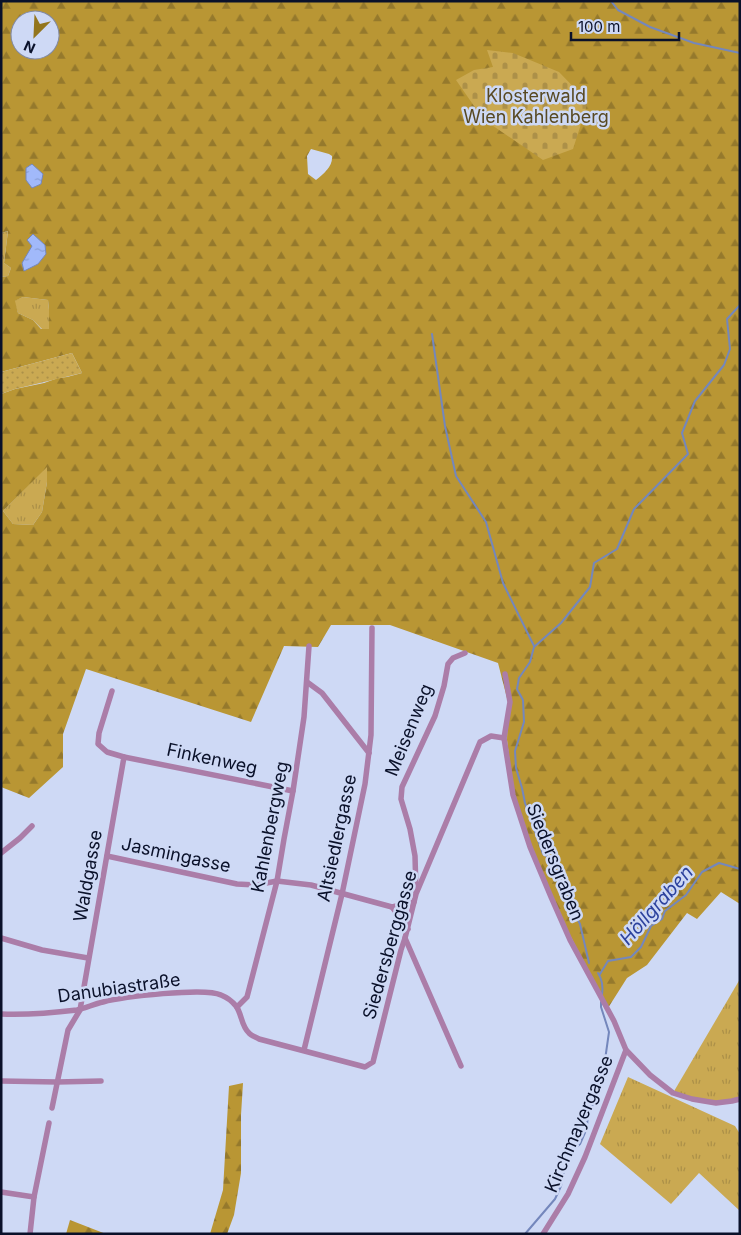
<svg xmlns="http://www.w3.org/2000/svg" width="741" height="1235" viewBox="0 0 741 1235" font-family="Inter,sans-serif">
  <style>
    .grass { fill: url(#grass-tufts) }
    .forest { fill: url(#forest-firs); fill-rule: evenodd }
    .cemetery { fill: url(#cemetery-stones) }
    .park { fill: url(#park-dots) }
    .water { fill: url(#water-ripples); stroke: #7487bc }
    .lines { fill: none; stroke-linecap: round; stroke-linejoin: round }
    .stream { stroke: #7487bc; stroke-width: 2 }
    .street { stroke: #ab7da8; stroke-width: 5.5 }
    .labels { text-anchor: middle; stroke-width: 5; stroke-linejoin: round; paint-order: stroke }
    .park-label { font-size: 18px; fill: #584922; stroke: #ced9f5 }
    .street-label { font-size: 18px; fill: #0a112a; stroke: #ced9f5 }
    .water-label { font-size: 19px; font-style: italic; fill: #2c429d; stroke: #ced9f5 }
  </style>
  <defs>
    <pattern id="grass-tufts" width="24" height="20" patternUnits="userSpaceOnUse" patternTransform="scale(1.25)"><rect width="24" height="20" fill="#caa952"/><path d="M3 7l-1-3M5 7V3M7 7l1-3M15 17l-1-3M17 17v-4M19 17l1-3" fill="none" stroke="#ac9048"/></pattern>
    <pattern id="forest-firs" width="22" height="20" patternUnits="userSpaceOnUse" patternTransform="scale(1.25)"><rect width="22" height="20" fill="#b99634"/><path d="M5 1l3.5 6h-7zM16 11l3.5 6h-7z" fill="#95792c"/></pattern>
    <pattern id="cemetery-stones" width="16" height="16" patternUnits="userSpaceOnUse" patternTransform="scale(1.25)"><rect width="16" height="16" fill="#caa952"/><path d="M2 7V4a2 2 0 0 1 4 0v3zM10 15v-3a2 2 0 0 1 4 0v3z" fill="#ac9048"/></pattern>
    <pattern id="park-dots" width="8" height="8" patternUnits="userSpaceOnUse" patternTransform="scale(1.25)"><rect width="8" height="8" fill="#caa952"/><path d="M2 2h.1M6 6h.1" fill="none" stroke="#ac9048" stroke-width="1.8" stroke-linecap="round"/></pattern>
    <pattern id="water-ripples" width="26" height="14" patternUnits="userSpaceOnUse" patternTransform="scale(1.25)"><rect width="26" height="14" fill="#a1b9fa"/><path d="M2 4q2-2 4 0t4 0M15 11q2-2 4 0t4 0" fill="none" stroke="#899ed6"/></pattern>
  </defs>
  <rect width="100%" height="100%" fill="#ced9f5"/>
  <g class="grass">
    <polygon points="8,231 4,263 11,268 8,276 1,277 1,233"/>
    <polygon points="23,297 48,300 49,310 49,329 42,329 33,320 18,313 14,301"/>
    <polygon points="47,466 47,482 42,512 33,525 13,524 3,511"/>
    <polygon points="740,979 740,1097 716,1103 673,1093"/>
    <polygon points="628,1077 735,1126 740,1134 740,1211 699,1173 671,1204 600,1144"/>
  </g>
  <g class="forest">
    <path d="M1,1H740V904L721,892L697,919L687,913L647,965L627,978L608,1008L560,916L532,848L514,796L507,740L508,702L498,663L390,625H331L318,647L284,646L251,722L86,669L63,734V767L29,798L1,787V394L15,389L44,383L58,378L67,377L82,373L72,353L1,372V277L8,276L11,268L4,263L8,231L1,233ZM20,20H50V50H20ZM311,149L329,154L332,156C333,166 324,174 316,180L308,174L307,156ZM23,297L48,300L49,310V329H41L33,320L18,313L15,301ZM47,467V482L42,512L33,525L13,524L3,511Z"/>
    <polygon points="243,1083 241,1115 241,1173 234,1215 227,1234 210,1234 223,1190 229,1086"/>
    <polygon points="70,1220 106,1234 66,1234"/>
  </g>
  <polygon class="cemetery" points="487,50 513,53 559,72 588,102 573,149 543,160 483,119 456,80 474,70 493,67"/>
  <polygon class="park" points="72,353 82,373 15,389 1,394 1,372"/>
  <g class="water">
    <polygon points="32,164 43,174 41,184 32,188 26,180 26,168"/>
    <polygon points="33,234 45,245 46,254 38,264 24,271 22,263 32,246 27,240"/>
  </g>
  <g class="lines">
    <g class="stream">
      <polyline points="611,1 618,10 650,27 694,43 740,53"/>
      <polyline points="432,334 445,426 456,476 486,522 503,583 534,646"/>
      <polyline points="589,963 580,924 566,897 562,878 551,874 549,865 549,858 543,854 525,803 522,788 516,768 515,751 524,722 523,700 517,689 519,678 530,662 534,647 561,623 590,587 594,563 617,549 634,509 688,454 682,433 695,401 724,365 730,349 727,319 740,305"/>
      <path d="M598,973C602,979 603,988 602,995"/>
      <polyline points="600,974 608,961 631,957 641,947 651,926 662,919 665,911 686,895 702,872 719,863 740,869"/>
      <polyline points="525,1234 555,1199 561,1186 565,1165 570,1153 580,1144 587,1128 588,1109 596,1103 599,1089 598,1074 600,1066 605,1060 609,1032 601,1007 601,1002"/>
    </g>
    <g class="street">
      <polyline points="505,674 510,702 504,738 513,795 530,847 551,897 570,940 614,1021 626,1050 650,1075 673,1093 692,1099 716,1103 732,1101 740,1099"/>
      <polyline points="307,682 322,693 369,753"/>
      <polyline points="124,757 293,791"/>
      <polyline points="1,853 20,838 32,826"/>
      <polyline points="107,856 237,884 256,885 277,881 311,885 392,907 414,902"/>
      <polyline points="416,892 415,856 410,829 401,799 402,787 435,716 444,686 448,664 453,658 465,653"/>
      <polyline points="392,907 408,929"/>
      <polyline points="1,938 42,950 88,958"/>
      <polyline points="405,938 461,1066"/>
      <polyline points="237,1007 247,997 277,881 284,839 293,791 304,717 309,646"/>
      <path d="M1,1014C27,1015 52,1013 77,1010C86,1008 94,1004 103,1002C122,997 205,987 221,995C226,997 232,1001 236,1006C242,1014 241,1026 249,1033C251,1036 256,1037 259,1039L365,1067L373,1062L401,950L405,938L416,894L480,742L491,736L504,738"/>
      <polyline points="304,1050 342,894 365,784 371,735 372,628"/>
      <polyline points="1,1081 57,1082 101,1081"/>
      <polyline points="52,1108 68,1030 80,1010 124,757 107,752 98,744 99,733 112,691"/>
      <polyline points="1,1192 34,1197"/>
      <polyline points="30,1234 34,1197 49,1123"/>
      <polyline points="543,1234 568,1194 585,1157 626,1050"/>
    </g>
  </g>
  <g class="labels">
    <g class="park-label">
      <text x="536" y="102">Klosterwald<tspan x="536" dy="21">Wien Kahlenberg</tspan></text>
    </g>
    <g class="street-label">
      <text transform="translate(409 730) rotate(-68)" y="6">Meisenweg</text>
      <text transform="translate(212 759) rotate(12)" y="6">Finkenweg</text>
      <text transform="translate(270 827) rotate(-79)" y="6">Kahlenbergweg</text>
      <text transform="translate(337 838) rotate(-78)" y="6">Altsiedlergasse</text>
      <text transform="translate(176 855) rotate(12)" y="6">Jasmingasse</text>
      <text transform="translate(555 862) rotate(68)" y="6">Siedersgraben</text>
      <text transform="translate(88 876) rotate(-80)" y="6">Waldgasse</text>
      <text transform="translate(390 945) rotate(-74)" y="6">Siedersberggasse</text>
      <text transform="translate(119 988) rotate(-8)" y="6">Danubiastraße</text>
      <text transform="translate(579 1124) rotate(-67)" y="6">Kirchmayergasse</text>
    </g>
    <g class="water-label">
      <text transform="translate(656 905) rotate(-48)" y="7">Höllgraben</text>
    </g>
  </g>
  <rect width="741" height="1235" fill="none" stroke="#0a112a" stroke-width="5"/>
  <g transform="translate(35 35) rotate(204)"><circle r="24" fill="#ced9f5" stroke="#8089a4"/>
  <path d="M0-4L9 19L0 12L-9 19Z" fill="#93751c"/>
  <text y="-8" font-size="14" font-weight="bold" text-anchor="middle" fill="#0a112a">N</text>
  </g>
  <path d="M571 32v8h108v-8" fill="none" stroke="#0a112a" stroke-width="2.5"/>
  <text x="578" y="32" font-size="15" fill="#0a112a" stroke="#ced9f5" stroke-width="4" paint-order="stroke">100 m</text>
</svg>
